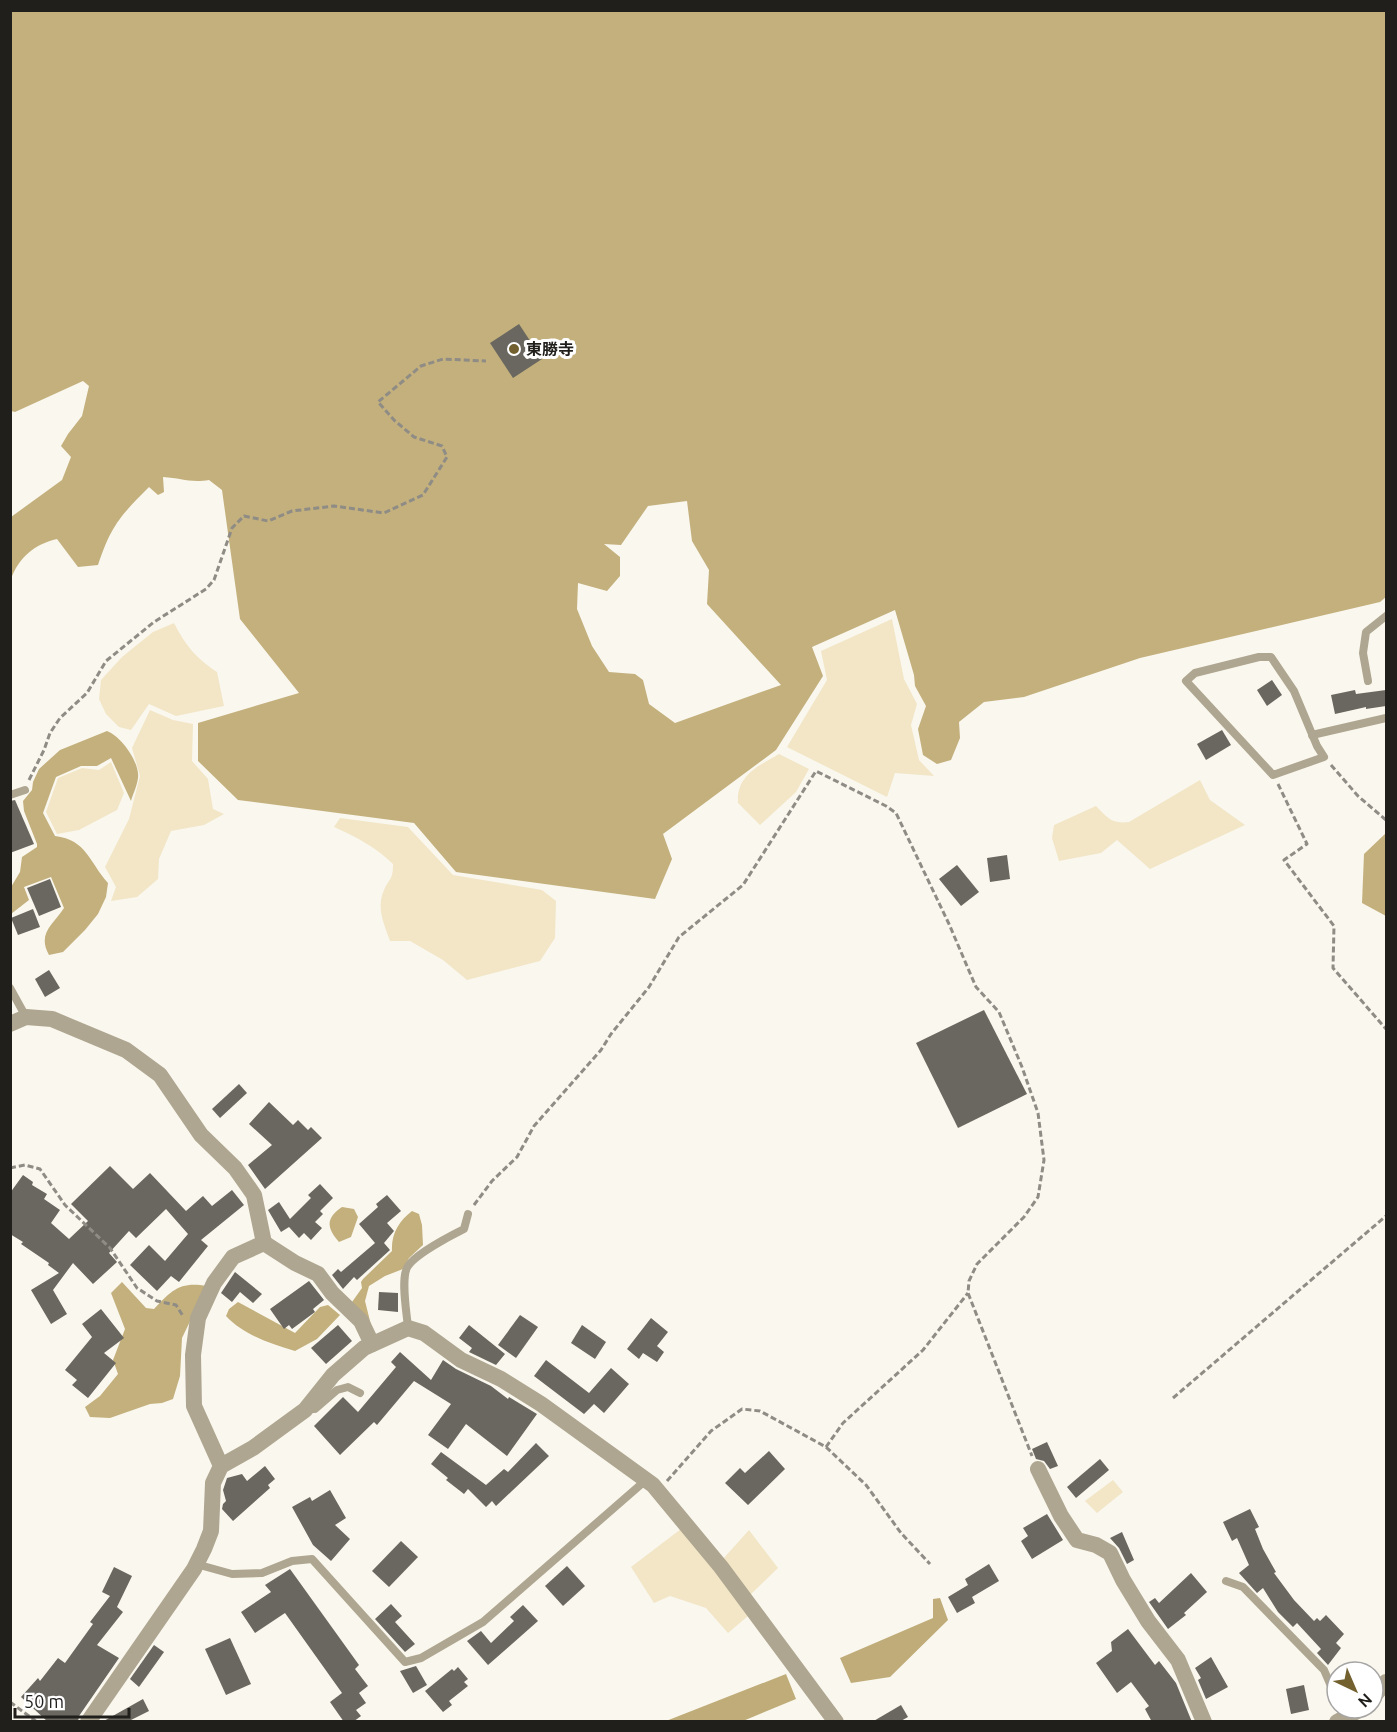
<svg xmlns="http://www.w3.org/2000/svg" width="1397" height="1732" viewBox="0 0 1397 1732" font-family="Ubuntu,'Noto Sans JP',sans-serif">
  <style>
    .green { fill: #f2e6c7 }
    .forest { fill: #c3b07d; fill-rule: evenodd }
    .water { fill: #bfac79 }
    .building { fill: #69675f }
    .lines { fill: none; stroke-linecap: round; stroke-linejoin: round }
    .path { stroke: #8f8c86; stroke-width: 3; stroke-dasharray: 6 3; stroke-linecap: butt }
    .service { stroke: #aea690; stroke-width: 8 }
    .minor { stroke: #aea690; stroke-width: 16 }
    .poi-dot { fill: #72612f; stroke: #fff; stroke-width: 2 }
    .labels { text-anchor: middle; stroke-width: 6; stroke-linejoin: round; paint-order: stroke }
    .poi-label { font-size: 16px; font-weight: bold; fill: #211f1c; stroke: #fff; text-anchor: start }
  </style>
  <rect width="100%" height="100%" fill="#faf7ee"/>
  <g class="green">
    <polygon points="892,619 904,679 917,704 911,725 919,760 934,776 895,773 887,797 787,747 827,680 821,651"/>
    <path d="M174,623C186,646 196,658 217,672L224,706L176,716L149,704L131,730L119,727L106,714L99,699L101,680L122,657L153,632Z"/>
    <polygon points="150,710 173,720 193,724 192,761 208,779 213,809 224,814 204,825 171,831 159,859 158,879 137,897 111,901 116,887 105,867 129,819 140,776 132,748"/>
    <path d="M779,754L809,769L796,792L760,825L738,803C736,776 758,766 779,754Z"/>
    <polygon points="111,762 124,793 117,810 79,830 57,834 46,812 58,778 82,768 99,770"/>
    <path d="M1200,780L1210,800L1245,825L1150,869L1117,840L1101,853L1059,861L1052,838L1054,825L1096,806C1108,818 1111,824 1129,822Z"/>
    <path d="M340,818L408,827L453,875L542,890L556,901L555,938L540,961L467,980L443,960L410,941H390C384,924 376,908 384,890C390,877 393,880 393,864C376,847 356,837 334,827Z"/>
    <polygon points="1113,1480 1123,1492 1097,1513 1085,1501"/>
    <polygon points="681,1529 709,1561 748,1616 728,1633 706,1608 670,1596 654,1603 631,1567"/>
    <polygon points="749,1530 778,1568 748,1597 722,1560"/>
  </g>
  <g class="forest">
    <path d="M11,11H1386V597L1380,602L1140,658L1024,697L984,702L959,722L960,738L951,760L937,764L923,755L918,729L926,706L915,686L914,675L895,610L812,647L823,676L776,750L663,834L672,859L655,899L456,872L414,823L238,800L198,761V723L299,693L240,619L222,490L209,480C190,483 181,478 163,477L164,492L158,495L149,487C120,516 111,526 98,565L78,567L57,539C35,544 19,557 11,579V517L62,480L71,457L61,446L68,434L82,416L89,386L83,381L15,412L11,411ZM687,501L692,541L709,570L707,604L781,685L675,723L649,704L643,680L635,674L609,672L592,646L577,609L578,583L607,591L620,576V557L604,544L621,545L648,506Z"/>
    <path d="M107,731C122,737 140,763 138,778C137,786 133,794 131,801L111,758L97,766H81L56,777L43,813L55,836C87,840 89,862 108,883L106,897L98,914L85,930L63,952L49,955C37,933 53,925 64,908L51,877L24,887L29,900L11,914V887L20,872L22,857L37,847V844L24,811L23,801L32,790L33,782L39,769L60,750Z"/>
    <polygon points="1386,833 1386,916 1362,903 1364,854"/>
    <path d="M342,1207L354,1209L358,1217L351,1237L339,1242C326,1227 326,1218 342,1207Z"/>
    <path d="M412,1211L419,1214L422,1225L423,1245L409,1258L403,1269L385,1276L369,1286L365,1301L371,1325L352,1302L362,1288L361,1282L363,1279L392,1251C391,1234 399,1221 412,1211Z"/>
    <path d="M122,1282L146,1308L154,1309C172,1290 180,1281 207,1286L182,1338L180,1376L173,1399L162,1403L150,1404L110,1418L90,1417L85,1407L100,1396L118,1374L113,1360L125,1329L111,1293Z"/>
    <path d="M238,1302L295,1333L320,1307L328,1305L340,1315L317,1339L295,1351C270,1343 245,1336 226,1316L229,1309Z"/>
  </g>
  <g class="water">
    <polygon points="940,1598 948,1620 890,1677 851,1683 840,1658 933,1618 933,1599"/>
    <polygon points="786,1674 796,1699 743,1721 666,1721"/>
  </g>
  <g class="building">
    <polygon points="519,324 542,359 513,378 490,343"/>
    <polygon points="1272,680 1282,695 1267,706 1257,690"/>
    <polygon points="1355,690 1356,694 1386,690 1386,706 1366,709 1366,707 1335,714 1331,695"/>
    <polygon points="1222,730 1231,745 1206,760 1197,744"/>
    <polygon points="15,800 34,844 10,853 10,801"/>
    <polygon points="1007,855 1010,879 990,882 987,858"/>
    <polygon points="957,865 979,892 961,906 939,879"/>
    <polygon points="50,879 61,907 39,916 27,888"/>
    <polygon points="33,909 40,927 18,935 11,918"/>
    <polygon points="49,970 60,988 45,997 35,979"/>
    <polygon points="984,1010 1027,1094 958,1128 916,1043"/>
    <polygon points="239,1084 247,1093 220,1118 212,1109"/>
    <polygon points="269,1102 293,1125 298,1120 308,1130 311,1127 322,1138 265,1189 248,1165 272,1145 249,1124"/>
    <polygon points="110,1166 133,1189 150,1173 186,1211 203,1196 212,1206 232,1190 244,1205 201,1240 208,1246 179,1282 171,1276 157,1291 130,1265 149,1245 165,1261 188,1234 166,1209 136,1238 129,1231 109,1253 117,1262 93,1284 73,1263 53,1290 67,1314 51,1324 31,1290 59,1273 48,1265 49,1263 21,1244 23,1242 10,1234 10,1193 23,1175 33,1182 32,1185 47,1194 44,1199 60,1210 51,1223 69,1239 88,1221 71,1204"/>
    <polygon points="320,1184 333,1198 320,1211 323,1214 315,1222 322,1228 311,1240 304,1233 299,1238 289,1227 281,1232 268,1210 279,1202 290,1219 311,1198 308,1195"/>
    <polygon points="387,1195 401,1211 387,1223 394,1231 384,1243 390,1250 357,1280 354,1277 343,1289 332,1275 338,1269 341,1272 375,1243 359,1224 378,1207 376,1204"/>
    <polygon points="235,1272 262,1294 253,1303 240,1292 232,1302 221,1293"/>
    <polygon points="309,1281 324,1300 313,1309 315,1312 292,1329 289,1325 284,1329 270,1309"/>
    <polygon points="379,1292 398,1293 398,1312 378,1310"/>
    <polygon points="101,1309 124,1338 104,1353 116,1363 88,1398 72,1385 77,1380 65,1370 92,1337 82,1324"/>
    <polygon points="520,1315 538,1327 516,1358 498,1345"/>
    <polygon points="651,1318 668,1332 657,1346 664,1352 657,1362 643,1353 639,1359 627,1349"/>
    <polygon points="338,1325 352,1341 326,1364 311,1348"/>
    <polygon points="469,1325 505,1354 496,1365 469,1352 472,1348 459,1338"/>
    <polygon points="582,1325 606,1342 595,1359 571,1343"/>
    <polygon points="400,1352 431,1380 443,1360 456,1369 491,1386 508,1399 509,1397 537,1414 507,1456 466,1424 448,1449 428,1435 451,1404 414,1381 377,1425 374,1422 340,1455 314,1426 343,1397 358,1412 396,1367 391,1362"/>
    <polygon points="546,1360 589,1393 611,1368 629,1384 604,1413 594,1404 584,1414 534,1376"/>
    <polygon points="1047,1442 1058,1466 1050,1469 1044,1461 1036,1459 1032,1449"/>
    <polygon points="536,1443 549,1456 496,1506 492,1501 486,1507 468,1489 464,1494 446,1480 448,1478 431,1464 441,1452 486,1485 504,1469 508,1472"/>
    <polygon points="769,1451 785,1469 748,1505 725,1483 740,1468 745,1473"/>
    <polygon points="1100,1459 1109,1470 1076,1498 1067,1487"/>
    <polygon points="265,1466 275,1479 268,1485 270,1488 233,1521 222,1509 223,1504 226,1501 223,1490 227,1478 242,1474 247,1481"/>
    <polygon points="330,1490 346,1518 335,1525 350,1539 331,1561 313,1545 292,1507 310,1497 312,1501"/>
    <polygon points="1250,1509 1259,1527 1255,1529 1263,1549 1276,1572 1274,1573 1294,1600 1314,1621 1317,1618 1320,1621 1326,1615 1344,1634 1336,1643 1341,1648 1328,1665 1317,1653 1321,1649 1297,1623 1293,1627 1278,1612 1263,1588 1257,1593 1239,1573 1249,1565 1237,1538 1232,1541 1223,1522"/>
    <polygon points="1047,1514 1063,1540 1032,1559 1021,1541 1028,1536 1023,1528"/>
    <polygon points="1122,1532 1134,1560 1127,1564 1119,1548 1110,1538"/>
    <polygon points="401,1541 418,1557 389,1587 372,1571"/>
    <polygon points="989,1564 999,1581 972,1597 975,1603 957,1613 948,1597 968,1585 965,1579"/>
    <polygon points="567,1566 585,1586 563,1606 545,1586"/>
    <polygon points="114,1567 132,1576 117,1607 123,1612 97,1645 119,1658 79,1716 78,1722 48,1722 21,1697 38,1678 40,1681 58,1658 65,1663 93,1624 90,1622 110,1596 102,1592"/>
    <polygon points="290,1569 359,1665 355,1669 368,1686 359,1693 366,1703 356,1710 361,1716 353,1722 344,1722 330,1702 342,1693 285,1613 255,1633 241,1612 271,1592 265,1585"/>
    <polygon points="1191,1573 1207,1592 1184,1613 1186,1615 1168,1629 1149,1602 1155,1598 1159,1603"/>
    <polygon points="391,1604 402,1616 395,1622 415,1644 405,1652 375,1619"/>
    <polygon points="523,1605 538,1621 488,1665 467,1641 481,1631 491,1643 514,1621 510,1617"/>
    <polygon points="1128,1629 1155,1665 1159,1661 1176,1683 1192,1722 1152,1722 1145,1709 1149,1706 1131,1682 1117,1693 1096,1663 1112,1651 1111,1642"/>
    <polygon points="230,1638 251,1684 226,1695 205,1649"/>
    <polygon points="154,1645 164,1652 139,1687 130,1679"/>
    <polygon points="1211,1657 1228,1687 1206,1699 1198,1680 1201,1678 1195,1668"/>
    <polygon points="416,1666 427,1685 413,1693 400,1671"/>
    <polygon points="458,1667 468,1679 464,1682 468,1686 449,1701 452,1705 443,1712 425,1691 452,1669 454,1671"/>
    <polygon points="1304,1685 1309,1710 1291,1714 1286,1689"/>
    <polygon points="143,1699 149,1711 127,1722 102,1722"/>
    <polygon points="901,1705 908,1717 899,1722 872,1722"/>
  </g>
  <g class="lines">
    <g class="path">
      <polyline points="1331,765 1358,796 1386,820"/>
      <polyline points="29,780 44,750 50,733 60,718 87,693 106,661 154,622 206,589 214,580 232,528 244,516 268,521 292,511 334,506 384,513 423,495 447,457 442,446 414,437 394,420 378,402 421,366 443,359 486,361"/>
      <polyline points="1278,784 1307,844 1284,860 1334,926 1333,968 1386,1029"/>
      <polyline points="10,1168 25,1165 40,1169 65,1205 110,1248 137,1288 157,1301 176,1305 183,1316"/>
      <polyline points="474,1205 492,1181 517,1157 534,1126 601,1050 611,1034 649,987 679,937 743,885 816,771 886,806 896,813 949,924 976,987 999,1012 1022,1067 1038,1113 1044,1160 1038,1197 1024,1217 977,1264 969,1281 968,1293 1032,1456"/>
      <polyline points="1173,1398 1386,1216"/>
      <polyline points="826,1447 843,1423 923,1350 968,1293"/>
      <polyline points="667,1481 711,1431 742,1409 760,1411 826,1447 866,1485 901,1533 930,1564"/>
      <polyline points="10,1702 37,1722"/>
    </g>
    <g class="service">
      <polygon points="1259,657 1271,657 1294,691 1317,746 1324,757 1273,775 1186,681 1195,673"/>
      <polyline points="1368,681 1363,653 1366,632 1386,616"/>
      <polyline points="1312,735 1386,718"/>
      <polyline points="10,795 25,790"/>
      <polyline points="10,988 26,1017"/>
      <path d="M408,1328C407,1314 400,1277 408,1266C416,1254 450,1236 464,1229L468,1214"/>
      <polyline points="312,1409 315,1409 337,1390 348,1387 360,1393"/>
      <polyline points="196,1564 232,1574 262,1573 292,1561 312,1559 405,1662 421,1658 483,1622 646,1480"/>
      <polyline points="1226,1581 1243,1587 1324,1670 1337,1700"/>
    </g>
    <g class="minor">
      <polyline points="10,1024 26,1017 52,1019 126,1050 160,1075 201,1135 235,1168 254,1195 264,1243 233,1257 214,1283 198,1318 193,1355 194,1406 221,1466"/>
      <polyline points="264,1243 295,1263 318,1274 332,1293 361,1321 372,1344"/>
      <polyline points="1038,1469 1061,1516 1077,1540 1096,1545 1110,1553 1123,1580 1148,1621 1178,1660 1204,1722"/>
      <polyline points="1373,1697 1386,1682"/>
      <polyline points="88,1722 194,1569 204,1549 211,1531 213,1483 221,1466 253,1448 305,1410 333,1375 364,1348 408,1328 424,1333 461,1360 501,1379 541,1404 653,1485 721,1567 836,1722"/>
      <polyline points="1337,1722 1363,1708"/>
    </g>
  </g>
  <circle class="poi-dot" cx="514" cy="349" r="6"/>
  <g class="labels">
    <g class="poi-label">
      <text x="526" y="355">東勝寺</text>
    </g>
  </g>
  <rect width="1397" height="1732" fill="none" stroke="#211f1c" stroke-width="24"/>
  <g transform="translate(1355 1690) rotate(136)"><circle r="28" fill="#ffffff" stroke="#a6a5a4" stroke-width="1.5"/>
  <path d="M0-4.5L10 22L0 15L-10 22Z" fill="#72612f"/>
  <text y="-9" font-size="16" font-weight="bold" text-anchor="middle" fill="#211f1c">N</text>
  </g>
  <path d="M15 1708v9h114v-9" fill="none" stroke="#211f1c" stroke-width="3"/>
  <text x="24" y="1708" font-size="18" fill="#211f1c" stroke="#ffffff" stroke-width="4.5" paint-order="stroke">50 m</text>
</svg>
